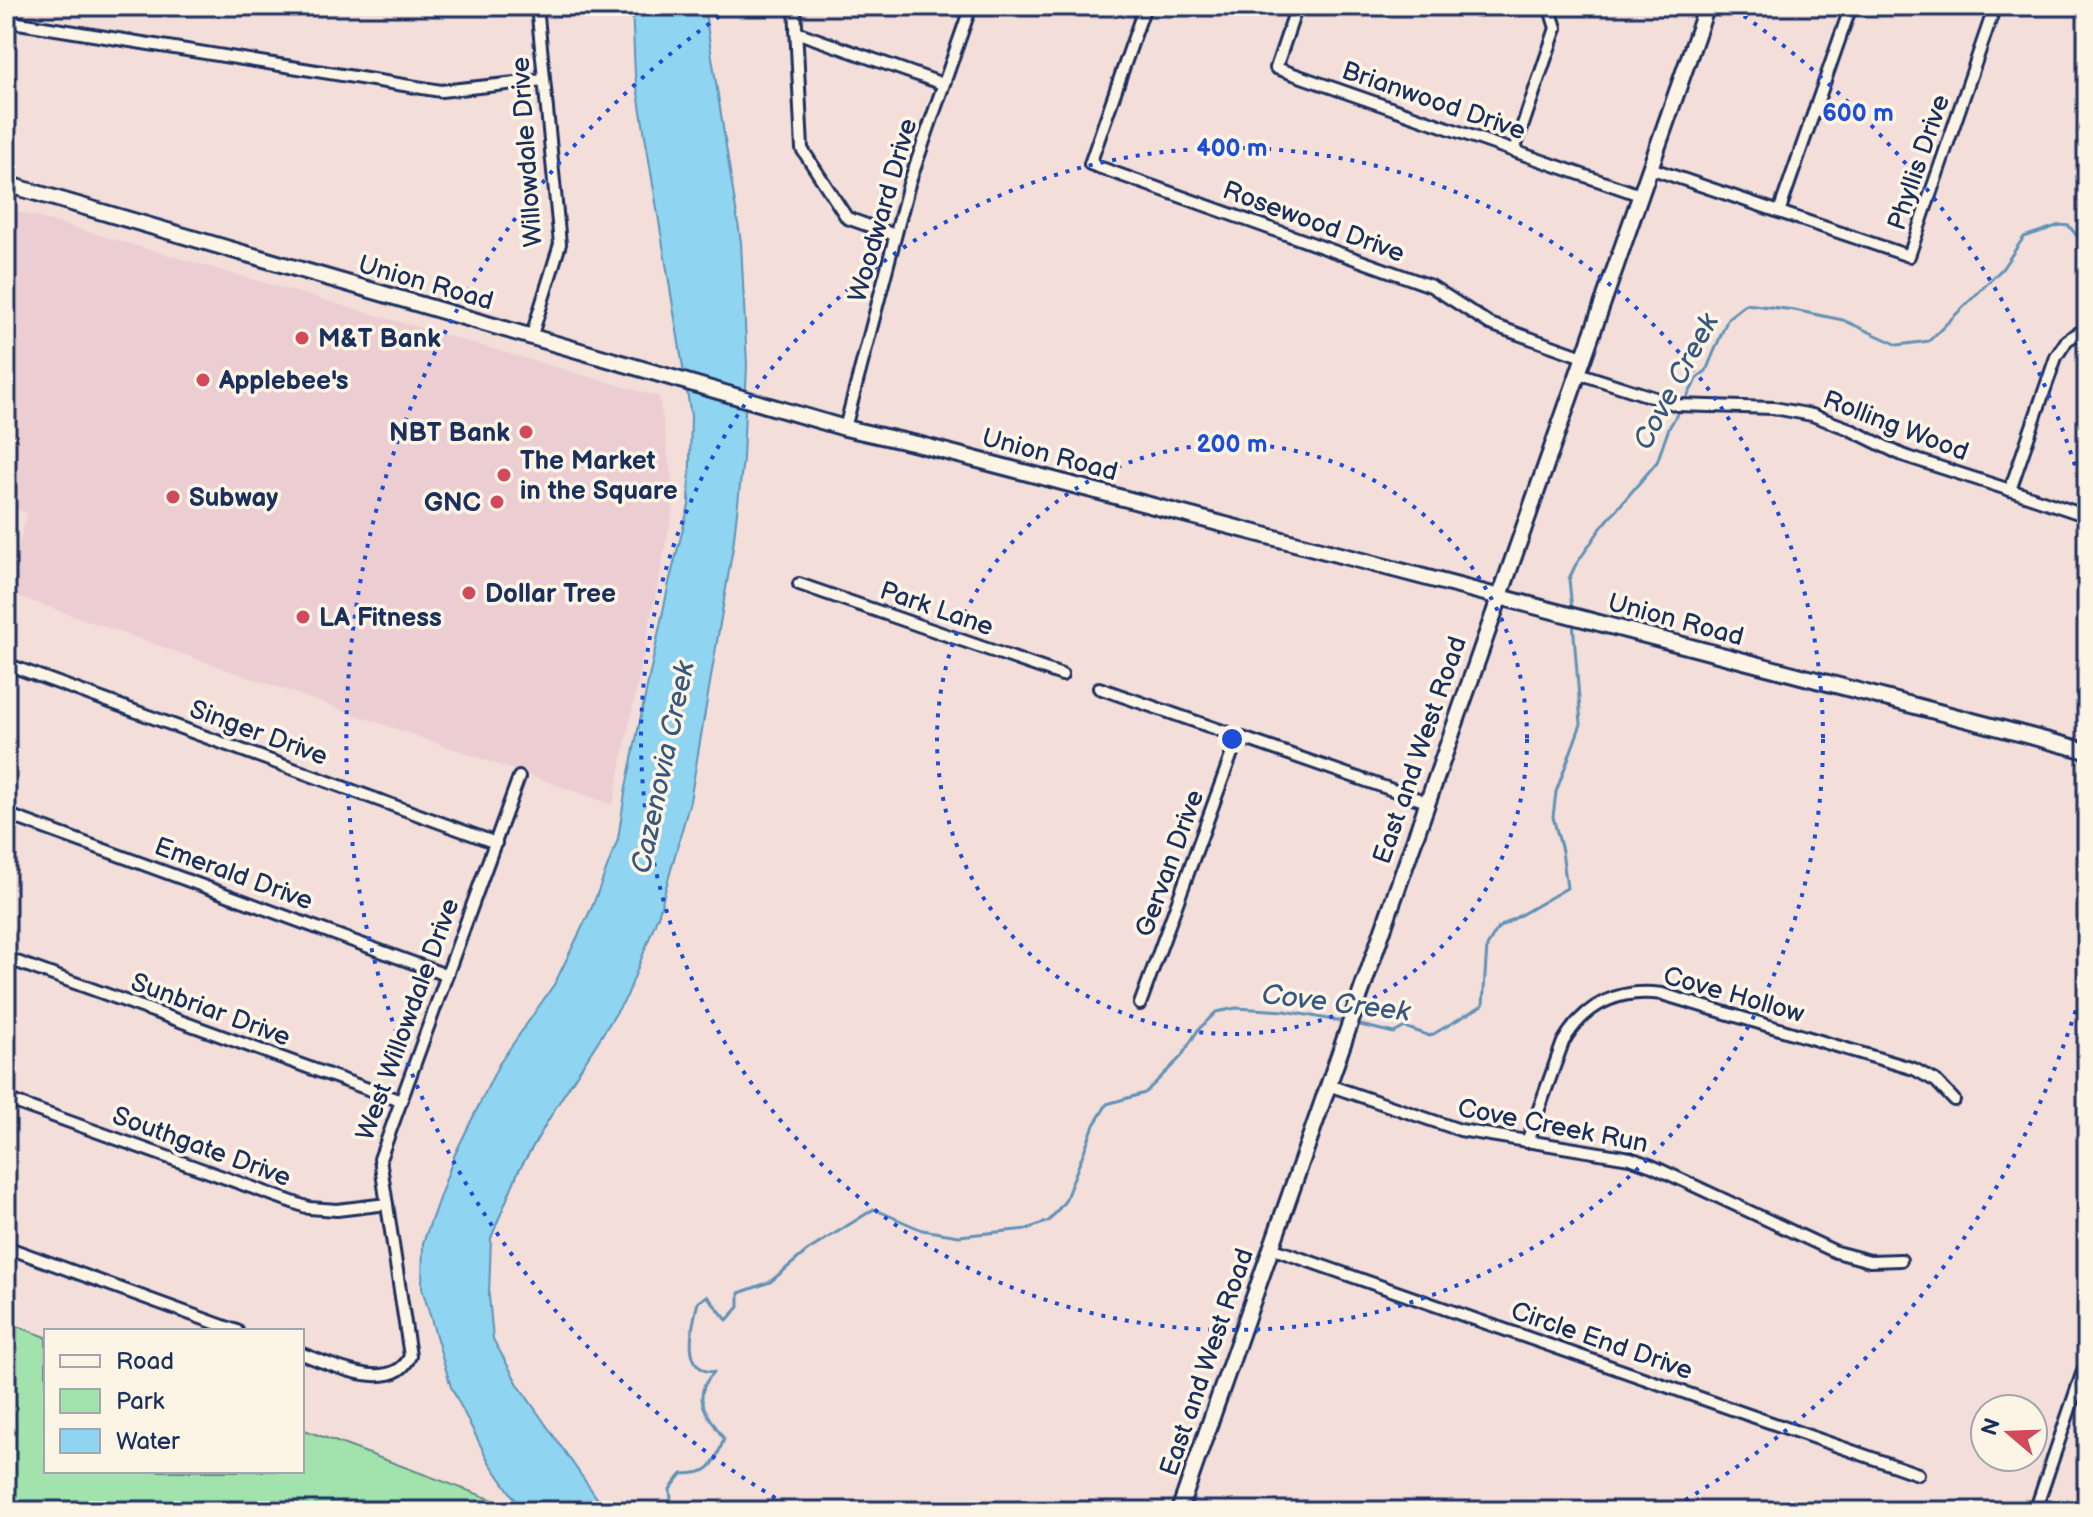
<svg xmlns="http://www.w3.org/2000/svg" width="2093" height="1517" viewBox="0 0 2093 1517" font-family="'Balsamiq Sans',sans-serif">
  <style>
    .built { fill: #ecced2 }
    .green { fill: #a2e3ad; stroke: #5e8986; stroke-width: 2 }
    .water { fill: #8fd4f0; stroke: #6192b6; stroke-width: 2 }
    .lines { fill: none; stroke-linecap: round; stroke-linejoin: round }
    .stream { stroke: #6192b6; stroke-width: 3 }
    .minor-casing { stroke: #1b2f5e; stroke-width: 16 }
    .tertiary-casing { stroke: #1b2f5e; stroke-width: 20 }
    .secondary-casing { stroke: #1b2f5e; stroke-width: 20 }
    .minor { stroke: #fcf5e5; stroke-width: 10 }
    .tertiary { stroke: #fcf5e5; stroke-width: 14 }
    .secondary { stroke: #fcf5e5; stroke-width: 14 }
    .ring { fill: none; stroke: #1d4ed8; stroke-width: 4; stroke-dasharray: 4 8 }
    .poi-dot { fill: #d1495b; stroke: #fcf5e5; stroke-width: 3 }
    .labels { text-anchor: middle; stroke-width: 7; stroke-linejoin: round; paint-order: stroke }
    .street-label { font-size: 26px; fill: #1b2f5e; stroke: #fcf5e5 }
    .poi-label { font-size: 26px; font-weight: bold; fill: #1b2f5e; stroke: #fcf5e5; text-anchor: start }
    .water-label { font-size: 28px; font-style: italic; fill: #385882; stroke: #fcf5e5 }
    .centre { fill: #1d4ed8; stroke: #fcf5e5; stroke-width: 4 }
    .ring-label { font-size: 24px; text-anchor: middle; font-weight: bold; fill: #1d4ed8; stroke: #fcf5e5; stroke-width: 7; stroke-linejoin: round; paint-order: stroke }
  </style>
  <rect width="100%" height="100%" fill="#f3deda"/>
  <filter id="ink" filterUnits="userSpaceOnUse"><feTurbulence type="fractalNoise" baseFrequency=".0125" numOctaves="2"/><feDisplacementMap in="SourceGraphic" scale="16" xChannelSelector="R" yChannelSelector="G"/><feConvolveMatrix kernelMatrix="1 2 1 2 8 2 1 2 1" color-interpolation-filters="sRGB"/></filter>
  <g filter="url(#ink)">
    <polygon class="built" points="6,208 659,397 675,499 613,805 6,592 27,513 6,505"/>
    <polygon class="green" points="6,1322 46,1337 46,1471 302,1471 302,1429 523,1511 6,1511"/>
    <polygon class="water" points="632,6 704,6 741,242 747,365 743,459 733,547 690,801 659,913 627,996 556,1107 518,1172 491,1238 489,1296 493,1339 519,1386 606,1511 523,1511 489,1462 451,1387 422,1288 423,1243 455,1154 499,1064 555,983 592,907 618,839 626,787 669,583 689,505 691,416 635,75"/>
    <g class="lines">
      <g class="stream">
        <polyline points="1684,402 1698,377 1706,371 1728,318 1746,304 1794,310 1843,320 1898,345 1929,341 2002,269 2024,237 2060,225 2069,226 2077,236 2087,239"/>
        <polyline points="1572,610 1569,579 1575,566 1601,528 1657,462 1669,428 1680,409"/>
        <polyline points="1356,1024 1394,1033 1405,1027 1430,1036 1483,1005 1487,946 1498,928 1567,888 1562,851 1553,817 1556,792 1581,724 1573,622"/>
        <path d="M672,1511L670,1489L682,1474C712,1474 713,1466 724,1439C708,1414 689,1398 714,1372C710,1371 705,1372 702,1369C683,1358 694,1318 698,1302L707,1296L727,1320L739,1307V1293L770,1282L807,1251L874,1209L922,1230L959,1236L1027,1229L1049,1221L1065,1201L1094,1125L1107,1104L1145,1093L1181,1057L1198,1030L1216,1012L1236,1008L1285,1011L1344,1022"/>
      </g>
      <defs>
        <g id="minor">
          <polyline points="795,6 802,149 847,218 895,235"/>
          <polyline points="1145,6 1090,164 1431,286 1490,324 1583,357"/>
          <polyline points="1297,6 1276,68 1640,195"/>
          <polyline points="6,21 441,91 544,80"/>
          <polyline points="796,32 943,84"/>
          <polyline points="1514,151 1556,28 1551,12 1546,6"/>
          <polyline points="1650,168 1909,256 1995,6"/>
          <polyline points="1779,212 1851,6"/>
          <polyline points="2087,328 2067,340 2056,357 2010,490 2087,516"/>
          <polyline points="531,338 560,244 537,6"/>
          <polyline points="1578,373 1677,405 1774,408 1812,415 1847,428 1902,455 2010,490"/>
          <polyline points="845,428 909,184 971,6"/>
          <polyline points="799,584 1062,675"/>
          <polyline points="6,614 6,619"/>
          <polyline points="6,664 496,843"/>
          <polyline points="1099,688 1427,802"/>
          <polyline points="6,814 446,975"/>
          <polyline points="6,958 401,1101"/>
          <polyline points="1140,1004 1238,737"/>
          <polyline points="1328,1085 1460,1130 1630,1158 1652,1166 1836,1252 1870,1261 1901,1260"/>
          <polyline points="6,1099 309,1208 337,1210 387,1204"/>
          <path d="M1527,1142L1563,1042C1585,1004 1619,988 1662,994L1914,1069L1936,1081L1954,1100"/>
          <polyline points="6,1247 237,1331"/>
          <polyline points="1271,1248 1918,1474"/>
          <path d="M302,1354C330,1364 393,1395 410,1356L380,1159L519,777"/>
          <polyline points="2035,1511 2087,1359"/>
        </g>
        <polyline id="tertiary" points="1179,1511 1707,6"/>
        <polyline id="secondary" points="6,184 845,428 917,444 2087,751"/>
      </defs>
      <use href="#minor" class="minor-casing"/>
      <use href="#tertiary" class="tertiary-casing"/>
      <use href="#secondary" class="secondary-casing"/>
      <use href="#minor" class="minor"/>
      <use href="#tertiary" class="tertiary"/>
      <use href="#secondary" class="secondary"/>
    </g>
  </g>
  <g class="ring">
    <circle cx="1232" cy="739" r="295"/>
    <circle cx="1232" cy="739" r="591"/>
    <path d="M2086 976A886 886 0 0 1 1668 1510M796 1510A886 886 0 0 1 730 9M1734 9A886 886 0 0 1 2086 502"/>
  </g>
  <g class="poi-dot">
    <circle cx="302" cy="338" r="8"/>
    <circle cx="203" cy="380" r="8"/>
    <circle cx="526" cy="432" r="8"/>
    <circle cx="504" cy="475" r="8"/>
    <circle cx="173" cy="497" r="8"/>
    <circle cx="497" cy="502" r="8"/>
    <circle cx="469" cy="593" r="8"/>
    <circle cx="303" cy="617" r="8"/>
  </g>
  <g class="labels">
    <g class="street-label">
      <text transform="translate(1434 100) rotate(19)" y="9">Brianwood Drive</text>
      <text transform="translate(526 152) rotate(-94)" y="9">Willowdale Drive</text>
      <text transform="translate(1918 162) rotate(-71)" y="9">Phyllis Drive</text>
      <text transform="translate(882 210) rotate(-74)" y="9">Woodward Drive</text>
      <text transform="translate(1314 221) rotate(20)" y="9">Rosewood Drive</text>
      <text transform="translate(426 282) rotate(16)" y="9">Union Road</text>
      <text transform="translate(1896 425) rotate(21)" y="9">Rolling Wood</text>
      <text transform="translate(1050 454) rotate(15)" y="9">Union Road</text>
      <text transform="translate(937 608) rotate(19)" y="9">Park Lane</text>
      <text transform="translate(1676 619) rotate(15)" y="9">Union Road</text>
      <text transform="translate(259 732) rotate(20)" y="9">Singer Drive</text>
      <text transform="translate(1419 750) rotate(-71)" y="9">East and West Road</text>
      <text transform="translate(1169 863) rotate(-70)" y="9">Gervan Drive</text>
      <text transform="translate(234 873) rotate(20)" y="9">Emerald Drive</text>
      <text transform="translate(1734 994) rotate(16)" y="9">Cove Hollow</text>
      <text transform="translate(211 1009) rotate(20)" y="9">Sunbriar Drive</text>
      <text transform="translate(407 1019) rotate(-70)" y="9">West Willowdale Drive</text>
      <text transform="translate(1553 1125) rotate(11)" y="9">Cove Creek Run</text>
      <text transform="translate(202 1146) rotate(20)" y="9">Southgate Drive</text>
      <text transform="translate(1602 1340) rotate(19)" y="9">Circle End Drive</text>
      <text transform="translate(1206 1362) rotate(-71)" y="9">East and West Road</text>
    </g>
    <g class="poi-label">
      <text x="318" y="347">M&amp;T Bank</text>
      <text x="219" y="389">Applebee's</text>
      <text x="510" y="441" text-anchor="end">NBT Bank</text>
      <text x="520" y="469">The Market<tspan x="520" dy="30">in the Square</tspan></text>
      <text x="189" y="506">Subway</text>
      <text x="481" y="511" text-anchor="end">GNC</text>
      <text x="485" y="602">Dollar Tree</text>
      <text x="319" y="626">LA Fitness</text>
    </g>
    <g class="water-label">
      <text transform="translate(1675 381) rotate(-62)" y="10">Cove Creek</text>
      <text transform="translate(662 767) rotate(-78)" y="10">Cazenovia Creek</text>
      <text transform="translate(1336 1002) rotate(7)" y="10">Cove Creek</text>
    </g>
  </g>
  <circle cx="1232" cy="739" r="12" class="centre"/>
  <g class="ring-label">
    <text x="1858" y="121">600 m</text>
    <text x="1232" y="156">400 m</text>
    <text x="1232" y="452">200 m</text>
  </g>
  <rect width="2093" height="1517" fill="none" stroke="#fcf5e5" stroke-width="32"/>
  <rect x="16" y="16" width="2061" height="1485" fill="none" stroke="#1b2f5e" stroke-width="3" filter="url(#ink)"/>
  <rect x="44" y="1329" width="260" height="144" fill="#fcf5e5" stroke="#a2a6af" stroke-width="2"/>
  <rect x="60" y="1355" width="40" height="12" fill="#fcf5e5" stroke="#a2a6af" stroke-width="2"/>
  <text x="116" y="1369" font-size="24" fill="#1b2f5e">Road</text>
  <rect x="60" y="1389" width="40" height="24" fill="#a2e3ad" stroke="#a2a6af" stroke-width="2"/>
  <text x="116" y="1409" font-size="24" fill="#1b2f5e">Park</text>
  <rect x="60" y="1429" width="40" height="24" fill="#8fd4f0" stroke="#a2a6af" stroke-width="2"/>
  <text x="116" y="1449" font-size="24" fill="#1b2f5e">Water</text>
  <g transform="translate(2009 1433) rotate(289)"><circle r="38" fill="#fcf5e5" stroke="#a2a6af" stroke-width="2"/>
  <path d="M0-6L14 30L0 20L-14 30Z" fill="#d1495b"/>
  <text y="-12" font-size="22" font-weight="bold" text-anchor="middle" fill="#1b2f5e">N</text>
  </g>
</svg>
